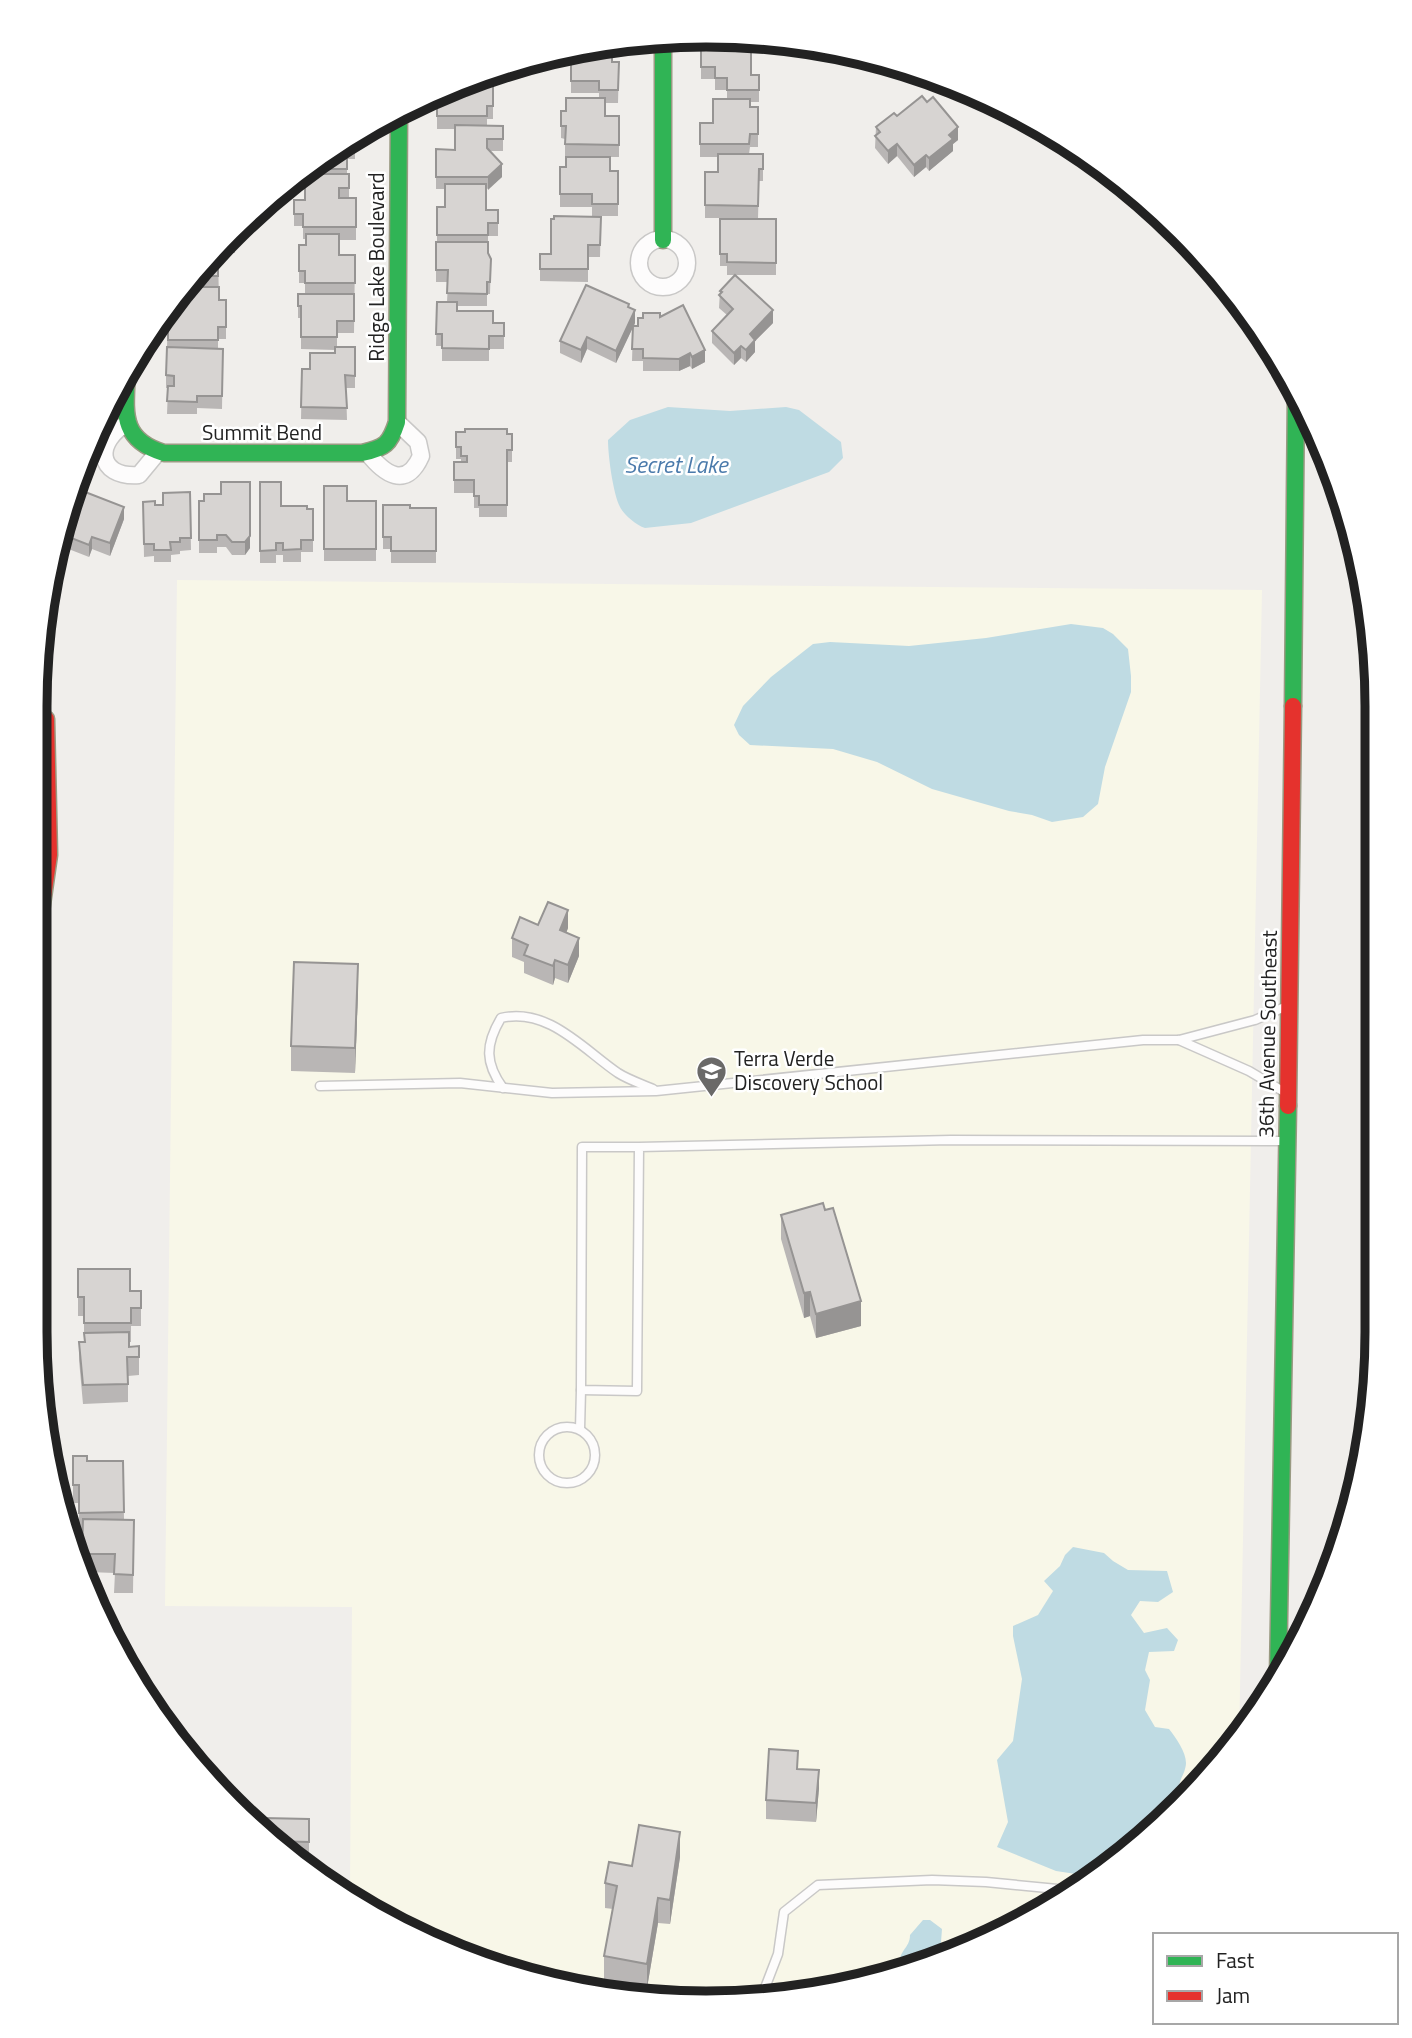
<svg xmlns="http://www.w3.org/2000/svg" width="1412" height="2038" viewBox="0 0 1412 2038" font-family="'Titillium Web',sans-serif">
  <style>
    .education { fill: #f8f7e8 }
    .water { fill: #bfdbe3 }
    .lines { fill: none; stroke-linecap: round; stroke-linejoin: round }
    .lane-casing { stroke: #c9c8c7; stroke-width: 11 }
    .street-casing { stroke: #c9c8c7; stroke-width: 19 }
    .fast-casing { stroke: #999a82; stroke-width: 19 }
    .jam-casing { stroke: #999a82; stroke-width: 19 }
    .lane { stroke: #fdfcfc; stroke-width: 8 }
    .street { stroke: #fdfcfc; stroke-width: 16 }
    .fast { stroke: #30b455; stroke-width: 16 }
    .jam { stroke: #e5322d; stroke-width: 16 }
    .wall { fill: #b9b6b5 }
    .shaded-wall { fill: #969493 }
    .building { fill: #d7d4d2; stroke: #969493; stroke-width: 2 }
    .labels { text-anchor: middle; stroke-width: 5; stroke-linejoin: round; paint-order: stroke }
    .street-label { font-size: 21px; fill: #222; stroke: #fff }
    .poi-label { font-size: 21px; fill: #222; stroke: #fff; text-anchor: start }
    .water-label { font-size: 23px; font-style: italic; fill: #4a7aab; stroke: #fff }
    .rim { fill: none; stroke: #222; stroke-width: 9 }
  </style>
  <rect width="100%" height="100%" fill="#f0eeeb"/>
  <polygon class="education" points="177,580 1262,590 1239,1739 1149,1836 1003,1934 837,1990 619,1997 449,1952 350,1891 352,1607 165,1606"/>
  <g class="water">
    <path d="M668,407L730,411L786,407L799,410L841,442L843,458L829,472L691,523L645,528C636,525 624,515 620,507C613,493 608,455 608,440L630,420Z"/>
    <polygon points="1071,624 1103,628 1113,634 1128,649 1131,676 1131,692 1105,767 1098,804 1083,817 1052,822 1032,815 1009,811 932,789 877,762 833,749 750,745 739,735 734,725 743,706 771,677 813,644 830,642 909,646 986,638"/>
    <path d="M1073,1547L1104,1553L1113,1561L1128,1570L1167,1571L1173,1592L1158,1602L1140,1601L1131,1615L1144,1633L1167,1628L1178,1640L1174,1651L1149,1652L1145,1670L1150,1680L1145,1710L1155,1727L1169,1729C1176,1738 1186,1752 1186,1763C1186,1768 1183,1775 1181,1779C1167,1829 1129,1849 1089,1876L1056,1871L997,1847L1008,1822L997,1760L1013,1741L1022,1679L1013,1636V1626L1038,1615L1053,1591L1044,1581L1060,1566L1065,1555Z"/>
    <path d="M923,1920H930L942,1929L940,1955L899,1969C898,1949 910,1949 910,1935Z"/>
  </g>
  <g class="lines">
    <defs>
      <g id="lane">
        <polyline points="1179,1040 1249,1071 1286,1093"/>
        <polyline points="320,1086 460,1083 552,1093 656,1091 1143,1040 1179,1040 1255,1020 1287,1006"/>
        <path d="M503,1088C485,1063 485,1045 501,1018C548,1007 583,1049 618,1073C629,1080 642,1084 653,1089"/>
        <polyline points="639,1147 582,1147 581,1390 637,1391 639,1147 951,1140 1285,1141"/>
        <circle cx="567" cy="1455" r="28"/>
        <polyline points="580,1429 581,1390"/>
        <polyline points="763,1993 778,1954 784,1912 818,1885 932,1880 986,1882 1068,1890"/>
      </g>
      <g id="street">
        <circle cx="663" cy="263" r="24"/>
        <path d="M128,423C95,440 95,478 139,475L158,452"/>
        <path d="M367,452C384,474 406,490 421,456L418,442L397,422"/>
      </g>
      <g id="fast">
        <polyline points="663,39 663,240"/>
        <path d="M127,368C126,408 117,439 164,453H362C385,448 390,444 397,422L399,112"/>
        <polyline points="1293,706 1296,392"/>
        <polyline points="1278,1676 1288,1106"/>
      </g>
      <g id="jam">
        <polyline points="35,719 46,719 49,855 35,954"/>
        <polyline points="1288,1106 1293,706"/>
      </g>
    </defs>
    <use href="#lane" class="lane-casing"/>
    <use href="#street" class="street-casing"/>
    <use href="#fast" class="fast-casing"/>
    <use href="#jam" class="jam-casing"/>
    <use href="#lane" class="lane"/>
    <use href="#street" class="street"/>
    <use href="#fast" class="fast"/>
    <use href="#jam" class="jam"/>
  </g>
  <g class="wall">
    <polygon points="701,39 751,75 759,75 759,102 750,102 750,107 758,107 758,147 750,147 749,154 763,154 763,181 759,181 758,218 705,218 705,172 718,172 718,157 700,157 700,123 713,123 727,99 727,90 715,90 715,79 701,79"/>
    <polygon points="619,41 619,44 612,44 612,62 619,62 618,103 605,103 605,116 619,116 619,157 565,157 565,139 561,138 561,126 566,111 599,98 599,93 571,93 571,52"/>
    <polygon points="488,81 493,93 493,119 487,119 487,125 503,126 503,151 489,151 502,177 486,190 486,210 498,210 498,236 488,236 488,253 491,259 490,294 487,294 487,306 457,306 457,311 493,323 504,323 504,349 489,349 489,361 442,361 442,346 436,346 437,302 447,302 448,282 436,282 436,242 437,242 437,207 445,207 445,189 436,189 436,149 455,150 455,129 437,129 437,95"/>
    <polygon points="897,116 958,140 953,144 953,151 929,171 926,167 914,177 897,156 888,164 875,148 876,127"/>
    <polygon points="355,136 355,159 347,159 347,174 349,174 349,198 356,198 356,240 339,240 339,255 355,255 354,333 337,333 337,347 355,347 355,388 346,388 347,420 301,419 302,369 310,369 335,353 335,350 301,349 301,318 298,318 298,294 305,294 305,283 299,283 299,245 306,245 306,239 303,239 303,226 294,226 294,200 305,200 305,181 292,181"/>
    <polygon points="560,167 618,171 618,216 592,216 592,207 560,207"/>
    <polygon points="601,217 600,257 588,257 588,282 540,281 540,254 551,254"/>
    <polygon points="720,219 776,219 776,275 736,275 773,323 755,341 755,352 746,362 741,358 734,365 712,343 712,331 727,315 719,308 720,291 735,275 727,275 727,266 720,266"/>
    <polygon points="235,236 235,253 221,253"/>
    <polygon points="218,257 219,300 226,300 226,339 218,339 218,348 223,349 222,409 197,408 197,414 167,414 168,388 166,388 166,375 168,318 177,316 176,308"/>
    <polygon points="629,307 635,323 634,326 638,326 660,317 705,362 692,369 690,366 679,371 643,371 643,361 632,361 633,327 616,363 587,349 581,363 560,353 560,341"/>
    <polygon points="456,432 512,434 512,462 507,462 507,517 479,517 479,508 474,508 474,493 454,493 454,462 461,462 461,459 456,459"/>
    <polygon points="260,482 281,506 313,509 313,552 301,552 301,562 283,562 283,555 276,555 276,563 260,563"/>
    <polygon points="324,486 347,501 376,501 376,561 324,561"/>
    <polygon points="80,490 124,519 110,556 92,549 89,557 66,548 66,540 62,539"/>
    <polygon points="190,492 191,550 180,551 180,554 171,555 171,562 154,562 154,556 144,557 143,502 155,505 163,505"/>
    <polygon points="199,501 204,501 250,548 245,555 232,555 226,547 217,547 217,553 199,553"/>
    <polygon points="383,505 410,508 436,508 436,563 391,563 391,549 383,549"/>
    <polygon points="538,925 568,928 566,933 579,956 568,983 555,978 553,985 524,973 524,962 512,957 512,938"/>
    <polygon points="358,989 355,1073 291,1071 291,1046"/>
    <polygon points="781,1215 861,1326 816,1338 810,1316 804,1318 781,1239"/>
    <polygon points="78,1269 130,1291 141,1291 141,1326 131,1326 131,1342 129,1342 129,1347 139,1346 139,1375 128,1376 128,1402 83,1404 79,1360 79,1342 84,1342 84,1316 78,1316"/>
    <polygon points="73,1456 87,1461 123,1461 124,1519 134,1520 133,1593 114,1593 115,1573 88,1572 82,1560 83,1531 79,1531 79,1503 73,1503"/>
    <polygon points="798,1769 819,1788 816,1822 766,1819 766,1800"/>
    <polygon points="309,1819 309,1854 291,1854 264,1837"/>
    <polygon points="680,1857 670,1924 658,1923 647,1988 604,1981 604,1956 613,1909 605,1908 605,1883 632,1866"/>
  </g>
  <g class="shaded-wall">
    <polygon points="958,127 958,140 953,144 953,151 929,171 929,158 949,135"/>
    <polygon points="897,144 897,156 888,164 888,151"/>
    <polygon points="926,155 926,167 914,177 914,165"/>
    <polygon points="502,164 502,177 488,190 488,177"/>
    <polygon points="635,310 635,323 616,363 616,351"/>
    <polygon points="773,310 773,323 755,341 755,352 746,362 746,350 750,334"/>
    <polygon points="587,337 587,349 581,363 581,350"/>
    <polygon points="741,346 741,358 734,365 734,353"/>
    <polygon points="705,350 705,362 692,369 692,357"/>
    <polygon points="690,353 690,366 679,371 679,359"/>
    <polygon points="124,507 124,519 110,556 110,543"/>
    <polygon points="250,536 250,548 245,555 245,542"/>
    <polygon points="92,537 92,549 89,557 89,545"/>
    <polygon points="568,910 568,928 560,949 560,930"/>
    <polygon points="579,938 579,956 568,983 568,965"/>
    <polygon points="555,960 555,978 553,985 553,966"/>
    <polygon points="358,964 358,989 355,1073 355,1048"/>
    <polygon points="810,1292 810,1316 804,1318 804,1293"/>
    <polygon points="861,1301 861,1326 816,1338 816,1314"/>
    <polygon points="819,1770 819,1788 816,1822 816,1803"/>
    <polygon points="680,1832 680,1857 670,1924 670,1900"/>
    <polygon points="658,1898 658,1923 647,1988 647,1964"/>
  </g>
  <g class="building">
    <polygon points="701,39 751,39 751,75 759,75 759,90 727,90 727,78 715,78 715,67 701,67"/>
    <polygon points="612,42 612,62 619,62 618,90 599,90 599,81 571,81 571,52"/>
    <polygon points="488,72 488,81 493,81 493,106 487,106 487,116 437,116 437,95 447,90 456,90 456,86"/>
    <polygon points="922,96 927,102 933,97 958,127 949,135 953,139 929,158 926,155 914,165 897,144 888,151 875,136 880,132 876,127 894,113 897,116"/>
    <polygon points="566,98 605,98 605,116 619,116 619,145 565,144 566,126 561,126 561,111 566,111"/>
    <polygon points="713,99 750,99 750,107 758,107 758,134 750,134 749,144 700,144 700,123 713,123"/>
    <polygon points="455,125 503,126 503,139 487,139 487,148 502,164 488,177 436,177 436,149 455,150"/>
    <polygon points="355,136 355,147 347,147 347,169 309,169"/>
    <polygon points="718,154 763,154 763,169 759,169 758,206 705,205 705,172 718,172"/>
    <polygon points="566,157 610,157 610,171 618,171 618,204 592,204 592,194 560,194 560,167 566,167"/>
    <polygon points="305,174 349,174 349,188 339,188 339,198 356,198 356,227 303,227 303,214 294,214 294,200 305,200"/>
    <polygon points="445,184 486,184 486,210 498,210 498,223 488,223 488,235 437,235 437,207 445,207"/>
    <polygon points="554,216 601,217 600,245 588,245 588,269 540,269 540,254 551,254 551,219 554,219"/>
    <polygon points="720,219 776,219 776,263 727,262 727,254 720,254"/>
    <polygon points="306,234 339,234 339,255 355,255 355,283 305,283 305,271 299,271 299,245 306,245"/>
    <polygon points="436,242 488,242 488,253 491,259 490,282 487,282 487,294 447,293 448,270 436,270"/>
    <polygon points="218,257 218,276 202,276"/>
    <polygon points="735,275 773,310 750,334 755,340 746,350 741,346 734,353 712,331 733,309 719,295 722,292 720,291"/>
    <polygon points="586,285 629,304 628,307 635,310 616,351 587,337 581,350 560,341"/>
    <polygon points="193,287 219,287 219,300 226,300 226,327 218,327 218,340 168,340 168,318 170,316 177,316 177,307 178,305 186,305 186,299 184,299"/>
    <polygon points="298,294 354,294 354,321 337,321 337,337 301,337 301,306 298,306"/>
    <polygon points="437,302 457,302 457,311 493,311 493,323 504,323 504,336 489,336 489,349 442,348 442,334 436,334"/>
    <polygon points="683,305 705,350 692,357 690,353 679,359 643,358 643,349 632,349 633,326 638,326 638,318 643,318 643,313 660,313 660,317"/>
    <polygon points="167,347 223,349 222,396 197,396 197,402 167,401 168,386 174,386 174,376 166,375"/>
    <polygon points="335,347 355,347 355,376 345,375 347,408 301,407 302,369 310,369 310,353 335,353"/>
    <polygon points="465,429 507,429 507,434 512,434 512,450 507,450 507,505 479,505 479,496 474,496 474,480 454,480 454,462 467,462 467,456 461,456 461,447 456,447 456,432 465,432"/>
    <polygon points="221,482 250,482 250,536 245,542 232,542 226,535 217,535 217,540 199,540 199,501 204,501 204,494 221,494"/>
    <polygon points="260,482 281,482 281,506 307,506 307,509 313,509 313,540 301,540 301,549 283,550 283,543 276,543 276,550 260,551"/>
    <polygon points="324,486 347,486 347,501 376,501 376,549 324,549"/>
    <polygon points="80,490 124,507 110,543 92,537 89,545 66,536 68,529 66,528"/>
    <polygon points="190,492 191,538 180,538 180,542 170,542 171,550 154,550 154,544 144,544 143,502 155,501 155,505 163,505 163,493"/>
    <polygon points="383,505 410,505 410,508 436,508 436,551 391,551 391,537 383,537"/>
    <polygon points="548,902 568,910 560,930 579,938 568,965 555,960 553,966 524,955 528,945 512,938 520,917 538,925"/>
    <polygon points="294,962 358,964 355,1048 291,1046"/>
    <polygon points="823,1203 825,1210 833,1208 861,1301 816,1314 810,1292 804,1293 781,1215"/>
    <polygon points="78,1269 130,1269 130,1291 141,1291 141,1308 131,1308 131,1323 84,1323 84,1297 78,1297"/>
    <polygon points="129,1332 129,1347 139,1346 139,1357 127,1357 128,1384 83,1385 79,1342 85,1342 84,1333"/>
    <polygon points="73,1456 87,1456 87,1461 123,1461 124,1512 79,1513 79,1485 73,1485"/>
    <polygon points="83,1519 134,1520 133,1575 114,1574 115,1554 82,1554"/>
    <polygon points="769,1749 798,1751 797,1769 819,1770 816,1803 766,1800"/>
    <polygon points="264,1818 309,1819 309,1842 271,1841 264,1837"/>
    <polygon points="639,1825 680,1832 670,1900 658,1898 647,1964 604,1956 617,1886 605,1883 609,1862 632,1866"/>
  </g>
  <defs>
    <symbol id="school-pin" viewBox="-11 -11 22 30"><path d="M0 17L-7.5 6A9.5 9.5 0 1 1 7.5 6Z" fill="#6a6968" stroke="#fff"/><path d="M0-5L7-2L0 1L-7-2ZM-4 1L0 2.5L4 1V4Q0 6-4 4Z" fill="#fff"/></symbol>
  </defs>
  <g fill-rule="evenodd">
    <use href="#school-pin" x="694" y="1054" width="35" height="47"/>
  </g>
  <g class="labels">
    <g class="street-label">
      <text transform="translate(377 267) rotate(-90)" y="7">Ridge Lake Boulevard</text>
      <text x="262" y="440">Summit Bend</text>
      <text transform="translate(1268 1034) rotate(-89)" y="7">36th Avenue Southeast</text>
    </g>
    <g class="poi-label">
      <text x="734" y="1066">Terra Verde<tspan x="734" dy="24">Discovery School</tspan></text>
    </g>
    <g class="water-label">
      <text x="676" y="473">Secret Lake</text>
    </g>
  </g>
  <path d="M0 0H1412V2038H0ZM706 47H706A659 659 0 0 1 1365 706V1332A659 659 0 0 1 706 1991H706A659 659 0 0 1 47 1332V706A659 659 0 0 1 706 47Z" fill="#fff" fill-rule="evenodd"/>
  <path class="rim" d="M706 47H706A659 659 0 0 1 1365 706V1332A659 659 0 0 1 706 1991H706A659 659 0 0 1 47 1332V706A659 659 0 0 1 706 47Z"/>
  <rect x="1153" y="1933" width="245" height="91" fill="#ffffff" stroke="#a7a7a7" stroke-width="2"/>
  <rect x="1167" y="1956" width="35" height="10" fill="#30b455" stroke="#a7a7a7" stroke-width="2"/>
  <text x="1216" y="1968" font-size="21" fill="#222222">Fast</text>
  <rect x="1167" y="1991" width="35" height="10" fill="#e5322d" stroke="#a7a7a7" stroke-width="2"/>
  <text x="1216" y="2003" font-size="21" fill="#222222">Jam</text>
</svg>
